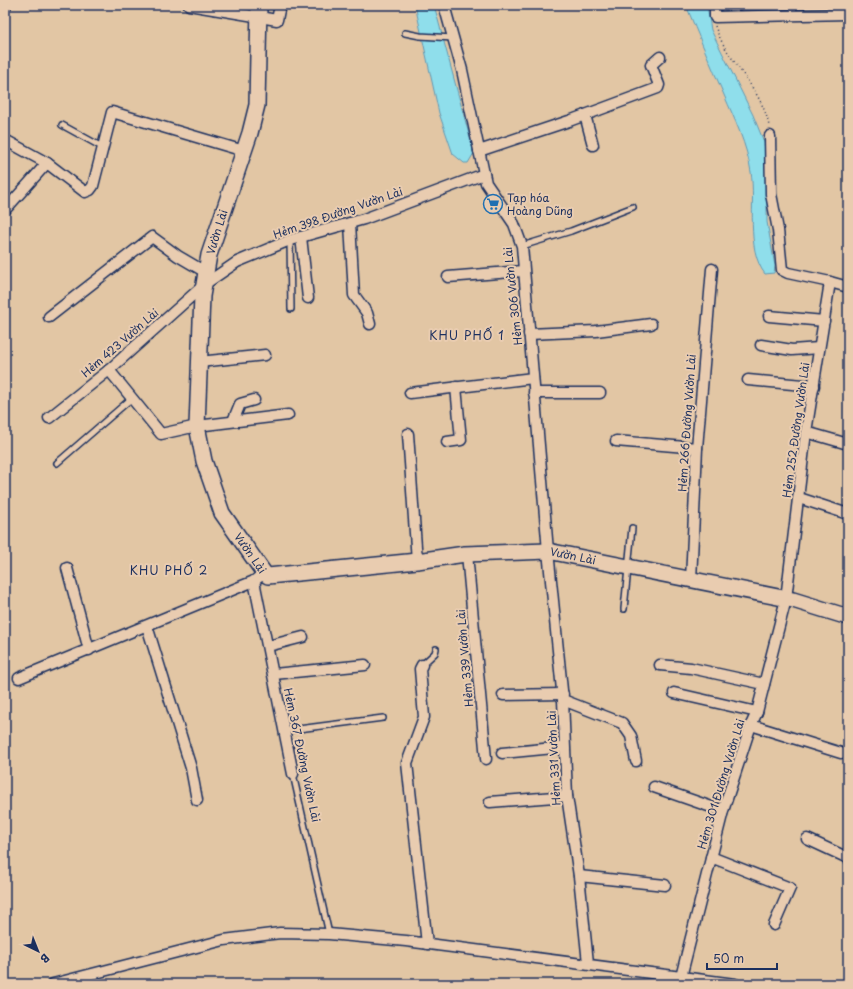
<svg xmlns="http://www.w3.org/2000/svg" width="853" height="989" viewBox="0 0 853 989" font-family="'Playpen Sans',sans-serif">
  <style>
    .water { fill: #8fdeeb; stroke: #6198b3 }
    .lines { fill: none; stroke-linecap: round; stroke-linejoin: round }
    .service-casing { stroke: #1b2f5e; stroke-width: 8 }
    .minor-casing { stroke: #1b2f5e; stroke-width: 13 }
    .secondary-casing { stroke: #1b2f5e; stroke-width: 18 }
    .path { stroke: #1b2f5e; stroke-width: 1.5; stroke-dasharray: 1 3; stroke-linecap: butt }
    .service { stroke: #e9ccb0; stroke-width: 5 }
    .minor { stroke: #e9ccb0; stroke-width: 10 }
    .secondary { stroke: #e9ccb0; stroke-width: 15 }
    .labels { text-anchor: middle; stroke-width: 4; stroke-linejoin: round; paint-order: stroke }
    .poi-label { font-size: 11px; fill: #1b2f5e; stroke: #e9ccb0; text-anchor: start }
    .street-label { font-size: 11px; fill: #1b2f5e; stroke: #e9ccb0 }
    .neighbourhood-label { font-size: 12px; letter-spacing: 1px; fill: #1b2f5e; stroke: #e9ccb0 }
  </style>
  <rect width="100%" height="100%" fill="#e2c6a4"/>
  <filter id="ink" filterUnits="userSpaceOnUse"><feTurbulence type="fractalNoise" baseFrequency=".025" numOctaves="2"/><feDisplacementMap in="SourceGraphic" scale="8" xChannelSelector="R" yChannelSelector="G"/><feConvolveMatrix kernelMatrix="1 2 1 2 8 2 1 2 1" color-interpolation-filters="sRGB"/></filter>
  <g filter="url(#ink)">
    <g class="water">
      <polygon points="415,5 434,5 474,153 468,163 464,163 453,154 439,113"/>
      <path d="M686,5H707L711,30L753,115L764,142L767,168V222L775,266L774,273L765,274C745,248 756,202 751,172C747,145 735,120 724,95C711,65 698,35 686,5Z"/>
    </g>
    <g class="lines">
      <defs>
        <g id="service">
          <polyline points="405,33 420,36 453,38"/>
          <polyline points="62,125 102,147"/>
          <polyline points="290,240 291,309"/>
          <polyline points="522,246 571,231 633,207"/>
          <polyline points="57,463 132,398"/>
          <polyline points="624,609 632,528"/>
          <polyline points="422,665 435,653 436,649"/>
          <polyline points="283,731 383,718"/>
          <polyline points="293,774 329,934"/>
        </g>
        <g id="minor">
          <polyline points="189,5 277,20 280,5"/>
          <polyline points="444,5 462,70 486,183 514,224 522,246 548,551 563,700 567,796 579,876 588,963"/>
          <polyline points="715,5 715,17 848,14"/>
          <polyline points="5,7 6,5"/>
          <polyline points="585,115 593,145"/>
          <polyline points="770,136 771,194 778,230 782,270 788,273 830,282"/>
          <polyline points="5,140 47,163 85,192 90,190 93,186 112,112 244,151"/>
          <polyline points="479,151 569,121 658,88 659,85 651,65 660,57"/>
          <polyline points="5,210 47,163"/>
          <polyline points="350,223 354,295 367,313 370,324"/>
          <polyline points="301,237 308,298"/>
          <polyline points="448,277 523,271"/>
          <polyline points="769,316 824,321"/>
          <polyline points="49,317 152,237 178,256 207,273"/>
          <polyline points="529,334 596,331 651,324"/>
          <polyline points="761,345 792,350 819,348"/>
          <polyline points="199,362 265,355"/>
          <polyline points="109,370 161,434 197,426 288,415"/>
          <polyline points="748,380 814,386"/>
          <polyline points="410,393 533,378"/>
          <polyline points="534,393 600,393"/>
          <polyline points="49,418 109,370 205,284 237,262 290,240 364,219 484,174"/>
          <polyline points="233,421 240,404 254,400"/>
          <polyline points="806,432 848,444"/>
          <polyline points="408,434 417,561"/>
          <polyline points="616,441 697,448"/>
          <polyline points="447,442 461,440 456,387"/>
          <polyline points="799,498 848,514"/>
          <polyline points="467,554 486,759"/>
          <polyline points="67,568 89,650"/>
          <polyline points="691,580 697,448 712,269"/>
          <polyline points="254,581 293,774"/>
          <polyline points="147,626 191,768 197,800"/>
          <polyline points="268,646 303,637"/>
          <polyline points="422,665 420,669 424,717 407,763 427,944"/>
          <polyline points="660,665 691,668 764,684"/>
          <polyline points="274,674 365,665"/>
          <polyline points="19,678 254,581 264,573"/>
          <polyline points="674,693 757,712"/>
          <polyline points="503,695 563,694"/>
          <polyline points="563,700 622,723 631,736 636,761"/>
          <polyline points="751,725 841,753"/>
          <polyline points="502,753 564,747"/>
          <polyline points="654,787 723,811"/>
          <polyline points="490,802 567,796"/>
          <polyline points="807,839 848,858"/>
          <polyline points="711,857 790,888 774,925"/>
          <polyline points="579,876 665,885"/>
          <polyline points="681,977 723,811 751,725 757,712 786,599 806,432 830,282 848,287"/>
          <polyline points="53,984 224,940 280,933 329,934 406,941 735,984"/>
        </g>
        <g id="secondary">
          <path id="s1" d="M259,5L257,105L250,133L209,255L202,296L197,426L204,461L222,513L264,573L268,576L417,561L465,554L548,551L793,600L848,617"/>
        </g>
      </defs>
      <use href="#service" class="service-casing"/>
      <use href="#minor" class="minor-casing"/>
      <use href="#secondary" class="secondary-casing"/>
      <path class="path" d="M715,26C727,62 762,88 769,126"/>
      <use href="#service" class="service"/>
      <use href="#minor" class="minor"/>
      <use href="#secondary" class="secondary"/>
    </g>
  </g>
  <defs>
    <symbol id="supermarket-ring" viewBox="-11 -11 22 22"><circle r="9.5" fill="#e9ccb0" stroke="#1f6fb2" stroke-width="1.5"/><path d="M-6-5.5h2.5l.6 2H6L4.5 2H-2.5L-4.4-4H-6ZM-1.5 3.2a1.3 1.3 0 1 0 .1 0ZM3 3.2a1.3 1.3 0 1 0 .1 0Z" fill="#1f6fb2"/></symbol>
  </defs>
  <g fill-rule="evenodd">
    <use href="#supermarket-ring" x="482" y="193" width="22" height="22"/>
  </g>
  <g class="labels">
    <g class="poi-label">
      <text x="507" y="202">Tạp hóa<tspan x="507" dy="13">Hoàng Dũng</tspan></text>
    </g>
    <g class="street-label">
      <text transform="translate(338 213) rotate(-19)" y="4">Hẻm 398 Đường Vườn Lài</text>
      <text transform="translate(217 232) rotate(-73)" y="4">Vườn Lài</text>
      <text transform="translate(513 296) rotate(-96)" y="4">Hẻm 306 Vườn Lài</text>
      <text transform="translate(120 343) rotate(-41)" y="4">Hẻm 423 Vườn Lài</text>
      <text transform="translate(687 423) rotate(-86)" y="4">Hẻm 266 Đường Vườn Lài</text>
      <text transform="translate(796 430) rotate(-82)" y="4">Hẻm 252 Đường Vườn Lài</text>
      <text dy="4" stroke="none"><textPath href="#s1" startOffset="569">Vườn Lài</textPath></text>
      <text dy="4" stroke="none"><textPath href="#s1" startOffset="905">Vườn Lài</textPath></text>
      <text transform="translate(465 658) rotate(-95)" y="4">Hẻm 339 Vườn Lài</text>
      <text transform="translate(302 755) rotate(78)" y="4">Hẻm 367 Đường Vườn Lài</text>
      <text transform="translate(554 758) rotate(-93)" y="4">Hẻm 331 Vườn Lài</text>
      <text transform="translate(721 784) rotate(-73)" y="4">Hẻm 301 Đường Vườn Lài</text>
    </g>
    <g class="neighbourhood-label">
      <text x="467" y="340">KHU PHỐ 1</text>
      <text x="169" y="575">KHU PHỐ 2</text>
    </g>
  </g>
  <rect width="853" height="989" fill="none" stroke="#e9ccb0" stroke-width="20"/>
  <rect x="10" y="10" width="833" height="969" fill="none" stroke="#1b2f5e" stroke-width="1.5" filter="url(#ink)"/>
  <g transform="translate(38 951) rotate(137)" stroke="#e9ccb0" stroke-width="3" paint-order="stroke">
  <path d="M0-3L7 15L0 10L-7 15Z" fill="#1b2f5e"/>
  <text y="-6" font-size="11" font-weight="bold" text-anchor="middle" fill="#1b2f5e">B</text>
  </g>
  <path d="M707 963v6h70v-6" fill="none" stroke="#1b2f5e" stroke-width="2"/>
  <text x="713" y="963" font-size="12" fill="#1b2f5e" stroke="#e9ccb0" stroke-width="3" paint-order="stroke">50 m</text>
</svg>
